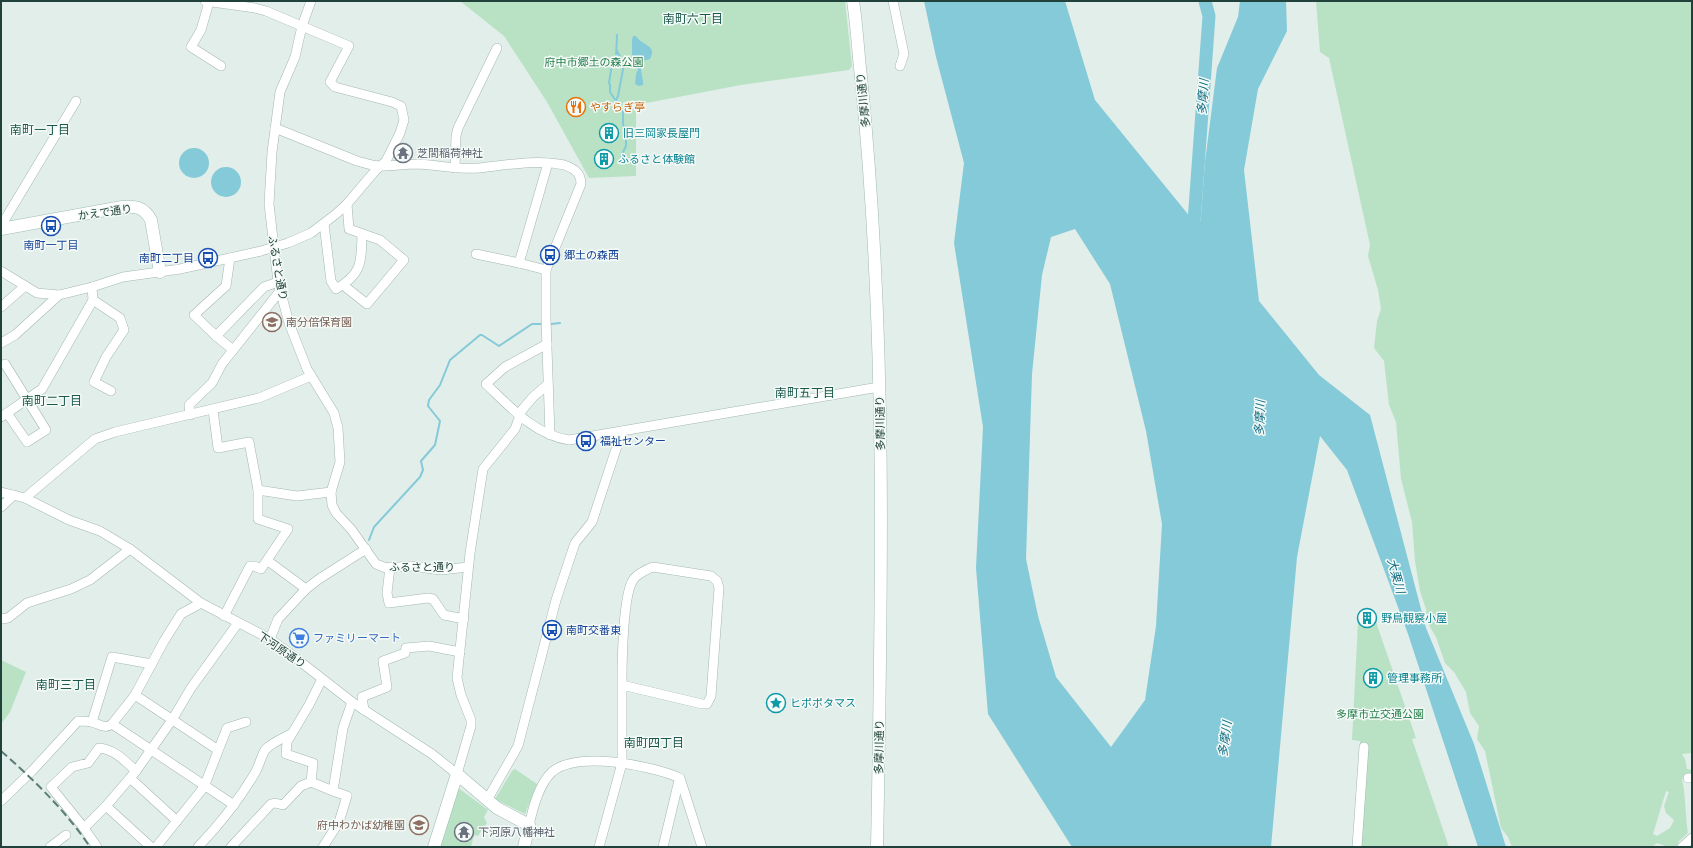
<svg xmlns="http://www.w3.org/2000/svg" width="1693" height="848" viewBox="0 0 1693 848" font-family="Inter,'Noto Sans JP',sans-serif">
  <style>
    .green { fill: #b9e2c5; fill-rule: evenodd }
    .water { fill: #84cad9; fill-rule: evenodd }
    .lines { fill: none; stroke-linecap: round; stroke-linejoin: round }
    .stream { stroke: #84cad9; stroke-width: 2 }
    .river { stroke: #84cad9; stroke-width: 13 }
    .street-casing { stroke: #a4b7b1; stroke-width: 10 }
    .secondary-casing { stroke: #9fbbb2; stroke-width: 13 }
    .street { stroke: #fff; stroke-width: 9 }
    .secondary { stroke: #fff; stroke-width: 12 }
    .rail { stroke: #5a7d75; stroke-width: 2; stroke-dasharray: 8 4; stroke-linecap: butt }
    .labels { text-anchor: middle; stroke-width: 3; stroke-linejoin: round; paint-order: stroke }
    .park-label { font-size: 11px; fill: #257e4a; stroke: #f4faf7 }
    .street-label { font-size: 11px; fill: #20423a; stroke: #f4faf7 }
    .food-label { font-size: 11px; fill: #c56008; stroke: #f4faf7; text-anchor: start }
    .culture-label { font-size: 11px; fill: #0d838f; stroke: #f4faf7; text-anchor: start }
    .worship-label { font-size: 11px; fill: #5b616d; stroke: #f4faf7; text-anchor: start }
    .transit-label { font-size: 11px; fill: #164399; stroke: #f4faf7; text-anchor: start }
    .education-label { font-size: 11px; fill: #785e54; stroke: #f4faf7; text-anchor: start }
    .shop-label { font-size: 11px; fill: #366cbe; stroke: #f4faf7; text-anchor: start }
    .neighbourhood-label { font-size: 12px; fill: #195749; stroke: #f4faf7 }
    .water-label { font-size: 12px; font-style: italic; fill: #126f85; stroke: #f4faf7 }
  </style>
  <rect width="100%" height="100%" fill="#e2eee9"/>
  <g class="green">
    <polygon points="460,1 845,1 852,66 849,70 741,85 636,105 636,176 589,178 547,102 504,36"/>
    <path d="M1316,1H1692V753L1682,754L1685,759L1687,769L1692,770V776L1682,779C1686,797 1685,814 1688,833L1679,841L1676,847H1668L1657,843L1652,847H1512L1508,837L1501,828L1485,751L1477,739L1479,726L1470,713L1466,692L1454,672L1445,663L1436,637L1426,620V609L1420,591L1415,561L1412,522L1401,479L1396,422L1389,405L1384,361L1374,348L1377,321L1381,309L1378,290L1368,256L1370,245L1329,58L1320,52ZM1666,791L1669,792L1664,806L1666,813L1674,820L1670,828L1657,836L1653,834Z"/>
    <polygon points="1358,622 1376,622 1416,738 1412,739 1449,847 1360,847 1360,741 1352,740"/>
    <polygon points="1,660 26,672 10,712 1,724"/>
    <polygon points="515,769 537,784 525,814 495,799 512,771"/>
    <polygon points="457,787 488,810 484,817 487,823 478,836 474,835 471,847 438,847"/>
  </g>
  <g class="water">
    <path d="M924,1H1065L1095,100L1200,229L1205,162L1217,68L1238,17L1240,1H1286L1287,31L1258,89L1244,170L1259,301L1319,375L1370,415L1426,628L1474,744L1506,847H1478L1408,634L1347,470L1320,436L1297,557L1271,847H1072L988,714L976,568L983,427L954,243L964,163L936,57ZM1075,229L1110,284L1146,431L1162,524L1156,626L1145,700L1111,747L1056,677L1038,616L1026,559L1032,374L1042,275L1051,237Z"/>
    <path d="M633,36H636C642,46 658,45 650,59L643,61C638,69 644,77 643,85L639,86L635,84L636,74L638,70L632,54V40Z"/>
    <circle cx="194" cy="163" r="15"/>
    <circle cx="226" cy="182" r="15"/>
  </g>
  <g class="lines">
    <g class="stream">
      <polyline points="617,35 616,58 611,70 609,83 610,85 610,92 623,112 623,124 626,133 626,146 621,156"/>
      <polyline points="616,100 618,96 624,64 617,51"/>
      <polyline points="551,324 560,323"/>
      <polyline points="369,540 374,527 420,477 423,470 421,461 435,445 440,421 428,406 429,400 440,385 450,360 480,335 482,335 499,346 532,324 542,324"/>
    </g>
    <polyline class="river" points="1202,238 1194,222 1209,16 1205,1"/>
    <defs>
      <g id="street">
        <polyline points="311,1 302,26 295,57 280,92 272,152 269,204 278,282 289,323 307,369 334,413 338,428 340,462 331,492 332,505 336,513 351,529 376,564 386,568 411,566 441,570 468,567"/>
        <polyline points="893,1 904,54 900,66"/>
        <polyline points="209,2 201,30 191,47 221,66"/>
        <path d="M275,128L357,161C365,163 373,166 381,166C393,166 406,164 418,164C438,165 458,170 479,168C506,165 537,159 564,165C574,168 581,173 581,184L546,270V319L550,435"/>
        <polyline points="455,168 456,136 458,128 497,48"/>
        <path d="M324,224L331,281L336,289C363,273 361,262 362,234"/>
        <polyline points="1,226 76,101"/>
        <polyline points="476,254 519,263 546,270"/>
        <polyline points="230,258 226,286 194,315 216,336 233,350"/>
        <polyline points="519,263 548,163"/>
        <polyline points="1,271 37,293 59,295 92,287 123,277 180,269 261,251 288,243 311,233 336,214 347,204 375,171 386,161 400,133 404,120 401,106 392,102 335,87 330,82 349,46 266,11 255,8 205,1"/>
        <polyline points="343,285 367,304 404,260 380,240 349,229 347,204"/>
        <polyline points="93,300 120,318 124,330 106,357 94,382 111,391"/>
        <polyline points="1,307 25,286"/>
        <polyline points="216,336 264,287 278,282"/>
        <polyline points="1,343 15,335 59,295"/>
        <path d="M547,344L505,367L486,384C510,407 535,435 569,440L879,387"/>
        <polyline points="5,364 46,430 27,442 7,413"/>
        <polyline points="213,410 218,448 249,442 258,490 258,519 288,529 261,569 254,566 250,566 224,616"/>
        <polyline points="190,415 189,405 212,383 222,364 280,291"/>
        <polyline points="1,417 42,389 93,300 92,287"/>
        <polyline points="258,490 297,496 331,492"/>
        <polyline points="1,492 25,498 69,520 100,531 130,549 201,603 270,639 288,652 352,702 432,754 457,774 471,726 471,720 461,695 457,678 470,553 483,469 515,429 522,410 533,397 548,384"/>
        <polyline points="25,498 95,439 115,432 259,398 311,376"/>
        <polyline points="1,507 14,495"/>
        <polyline points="268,561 306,589"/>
        <polyline points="390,567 387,593 389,603 428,598 433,599 444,615 464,619"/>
        <polyline points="1,618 2,619 8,618 27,603 71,589 90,580 130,549"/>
        <polyline points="270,639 278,619 306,589 319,579 366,549"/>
        <polyline points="322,679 309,705 287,742 286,754 313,763 311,782 333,791"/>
        <polyline points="135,695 218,750"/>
        <polyline points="364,710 362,697 387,687 383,661 405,653 406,648 429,646 460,652"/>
        <polyline points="92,722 112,657 152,664"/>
        <polyline points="112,724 234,805"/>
        <polyline points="130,778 177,821"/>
        <polyline points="1688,778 1692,778"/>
        <polyline points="487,800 518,746 556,600 575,543 592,522 622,431"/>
        <path d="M1,801L32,771L78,721C82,721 87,721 91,722C99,723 104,730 112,724L135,695L164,641L181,614L201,603"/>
        <polyline points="106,806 151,847"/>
        <path d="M529,825C533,808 539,784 552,772C578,750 652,766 680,778L702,847"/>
        <polyline points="84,828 106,806 136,771 172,720 191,688 238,623"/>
        <polyline points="50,847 66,835"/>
        <path d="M97,847L84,828L51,787L72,767L88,763L99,748C114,749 125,761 136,771"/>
        <polyline points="156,847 204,787 227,728 246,722"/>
        <path d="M198,847C220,824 239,800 255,773C259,766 261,757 265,750C271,743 283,738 291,734"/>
        <polyline points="231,847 271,804 275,803 283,805 301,786 311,782"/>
        <polyline points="323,847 339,822 347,796 333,791 343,728 352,702"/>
        <path d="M599,847L622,763V681C622,661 623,595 633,580C636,575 647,569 653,567L711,576L717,581L719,588L711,696L707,704H702L622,685"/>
        <polyline points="663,847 679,780"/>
        <polyline points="1357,847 1364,747"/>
        <polyline points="1682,847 1692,838"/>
      </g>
      <g id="secondary">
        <path d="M853,1C857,26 858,52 861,77C887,333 882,590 877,847"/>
        <path d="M1,229L122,207C136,206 144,207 151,220L160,272"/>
        <polyline points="434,847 457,774 497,808 529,825 524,847"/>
      </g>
    </defs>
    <use href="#street" class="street-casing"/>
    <use href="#secondary" class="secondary-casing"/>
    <use href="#street" class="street"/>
    <use href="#secondary" class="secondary"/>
    <path class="rail" d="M1,751C34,780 65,810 90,847"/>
  </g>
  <defs>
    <symbol id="restaurant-ring" viewBox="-11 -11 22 22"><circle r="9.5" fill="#f4faf7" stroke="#e8710a" stroke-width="1.5"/><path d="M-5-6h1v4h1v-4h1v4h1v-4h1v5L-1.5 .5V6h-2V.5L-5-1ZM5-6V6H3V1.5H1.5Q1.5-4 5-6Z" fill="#e8710a"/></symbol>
    <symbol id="building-ring" viewBox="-11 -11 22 22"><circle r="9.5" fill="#f4faf7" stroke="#0f9aa8" stroke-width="1.5"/><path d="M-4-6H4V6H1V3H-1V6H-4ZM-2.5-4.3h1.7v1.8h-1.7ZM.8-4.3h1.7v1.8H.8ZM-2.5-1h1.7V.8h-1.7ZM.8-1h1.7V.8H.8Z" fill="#0f9aa8"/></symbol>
    <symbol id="temple-ring" viewBox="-11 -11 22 22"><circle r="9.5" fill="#f4faf7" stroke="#6b7280" stroke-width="1.5"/><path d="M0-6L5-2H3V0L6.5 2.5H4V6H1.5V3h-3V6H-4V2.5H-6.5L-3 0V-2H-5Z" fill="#6b7280"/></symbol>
    <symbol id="bus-ring" viewBox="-11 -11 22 22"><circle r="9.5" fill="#f4faf7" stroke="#1a4fb4" stroke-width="1.5"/><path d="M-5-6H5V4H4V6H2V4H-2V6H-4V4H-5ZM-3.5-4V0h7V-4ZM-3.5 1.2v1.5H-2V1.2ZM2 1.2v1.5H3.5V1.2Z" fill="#1a4fb4"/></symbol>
    <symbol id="school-ring" viewBox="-11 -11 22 22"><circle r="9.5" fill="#f4faf7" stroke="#8d6e63" stroke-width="1.5"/><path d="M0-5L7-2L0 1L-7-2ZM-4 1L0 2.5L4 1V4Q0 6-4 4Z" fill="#8d6e63"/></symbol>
    <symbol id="supermarket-ring" viewBox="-11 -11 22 22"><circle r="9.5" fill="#f4faf7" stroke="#3f7fe0" stroke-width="1.5"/><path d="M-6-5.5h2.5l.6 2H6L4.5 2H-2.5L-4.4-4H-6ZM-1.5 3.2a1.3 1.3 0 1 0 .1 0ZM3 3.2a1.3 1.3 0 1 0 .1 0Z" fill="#3f7fe0"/></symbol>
    <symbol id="sight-ring" viewBox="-11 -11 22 22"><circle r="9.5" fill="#f4faf7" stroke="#0f9aa8" stroke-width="1.5"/><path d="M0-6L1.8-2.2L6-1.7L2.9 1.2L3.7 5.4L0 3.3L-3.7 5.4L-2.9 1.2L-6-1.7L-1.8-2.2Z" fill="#0f9aa8"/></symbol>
  </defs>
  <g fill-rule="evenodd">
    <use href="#restaurant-ring" x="565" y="96" width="22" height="22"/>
    <use href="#building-ring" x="598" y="122" width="22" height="22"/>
    <use href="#temple-ring" x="392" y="142" width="22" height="22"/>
    <use href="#building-ring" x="593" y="148" width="22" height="22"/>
    <use href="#bus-ring" x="40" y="215" width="22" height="22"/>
    <use href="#bus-ring" x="539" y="244" width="22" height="22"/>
    <use href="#bus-ring" x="197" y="247" width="22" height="22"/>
    <use href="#school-ring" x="261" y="311" width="22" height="22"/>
    <use href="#bus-ring" x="575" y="430" width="22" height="22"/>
    <use href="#building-ring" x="1356" y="607" width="22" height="22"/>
    <use href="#bus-ring" x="541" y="619" width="22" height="22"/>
    <use href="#supermarket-ring" x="288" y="627" width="22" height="22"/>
    <use href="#building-ring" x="1362" y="667" width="22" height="22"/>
    <use href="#sight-ring" x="765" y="692" width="22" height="22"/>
    <use href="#school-ring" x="408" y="814" width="22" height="22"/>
    <use href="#temple-ring" x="453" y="821" width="22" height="22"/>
  </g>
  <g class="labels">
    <g class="park-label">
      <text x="594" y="66">府中市郷土の森公園</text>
      <text x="1380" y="718">多摩市立交通公園</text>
    </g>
    <g class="street-label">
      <text transform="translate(863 100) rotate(-96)" y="4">多摩川通り</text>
      <text transform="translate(105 212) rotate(-8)" y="4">かえで通り</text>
      <text transform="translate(278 268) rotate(80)" y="4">ふるさと通り</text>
      <text transform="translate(880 423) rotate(-91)" y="4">多摩川通り</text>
      <text x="422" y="571">ふるさと通り</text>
      <text transform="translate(282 650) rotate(34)" y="4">下河原通り</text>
      <text transform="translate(879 747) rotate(-89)" y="4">多摩川通り</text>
    </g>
    <g class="food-label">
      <text x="590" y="111">やすらぎ亭</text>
    </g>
    <g class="culture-label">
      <text x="623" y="137">旧三岡家長屋門</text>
      <text x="618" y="163">ふるさと体験館</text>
      <text x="1381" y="622">野鳥観察小屋</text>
      <text x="1387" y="682">管理事務所</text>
      <text x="790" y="707">ヒポポタマス</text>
    </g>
    <g class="worship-label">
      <text x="417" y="157">芝間稲荷神社</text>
      <text x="478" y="836">下河原八幡神社</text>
    </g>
    <g class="transit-label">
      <text x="51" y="249" text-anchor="middle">南町一丁目</text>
      <text x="564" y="259">郷土の森西</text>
      <text x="194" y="262" text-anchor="end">南町二丁目</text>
      <text x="600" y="445">福祉センター</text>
      <text x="566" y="634">南町交番東</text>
    </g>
    <g class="education-label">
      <text x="286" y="326">南分倍保育園</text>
      <text x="405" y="829" text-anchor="end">府中わかば幼稚園</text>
    </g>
    <g class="shop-label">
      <text x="313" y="642">ファミリーマート</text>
    </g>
    <g class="neighbourhood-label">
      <text x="693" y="23">南町六丁目</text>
      <text x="40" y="134">南町一丁目</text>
      <text x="805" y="397">南町五丁目</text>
      <text x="52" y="405">南町二丁目</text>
      <text x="66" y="689">南町三丁目</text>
      <text x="654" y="747">南町四丁目</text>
    </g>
    <g class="water-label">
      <text transform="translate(1203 97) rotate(-86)" y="4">多摩川</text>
      <text transform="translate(1260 418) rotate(-88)" y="4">多摩川</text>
      <text transform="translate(1396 576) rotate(74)" y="4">大栗川</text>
      <text transform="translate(1225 739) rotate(-82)" y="4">多摩川</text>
    </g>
  </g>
  <rect width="1693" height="848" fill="none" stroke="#20423a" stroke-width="4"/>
</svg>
